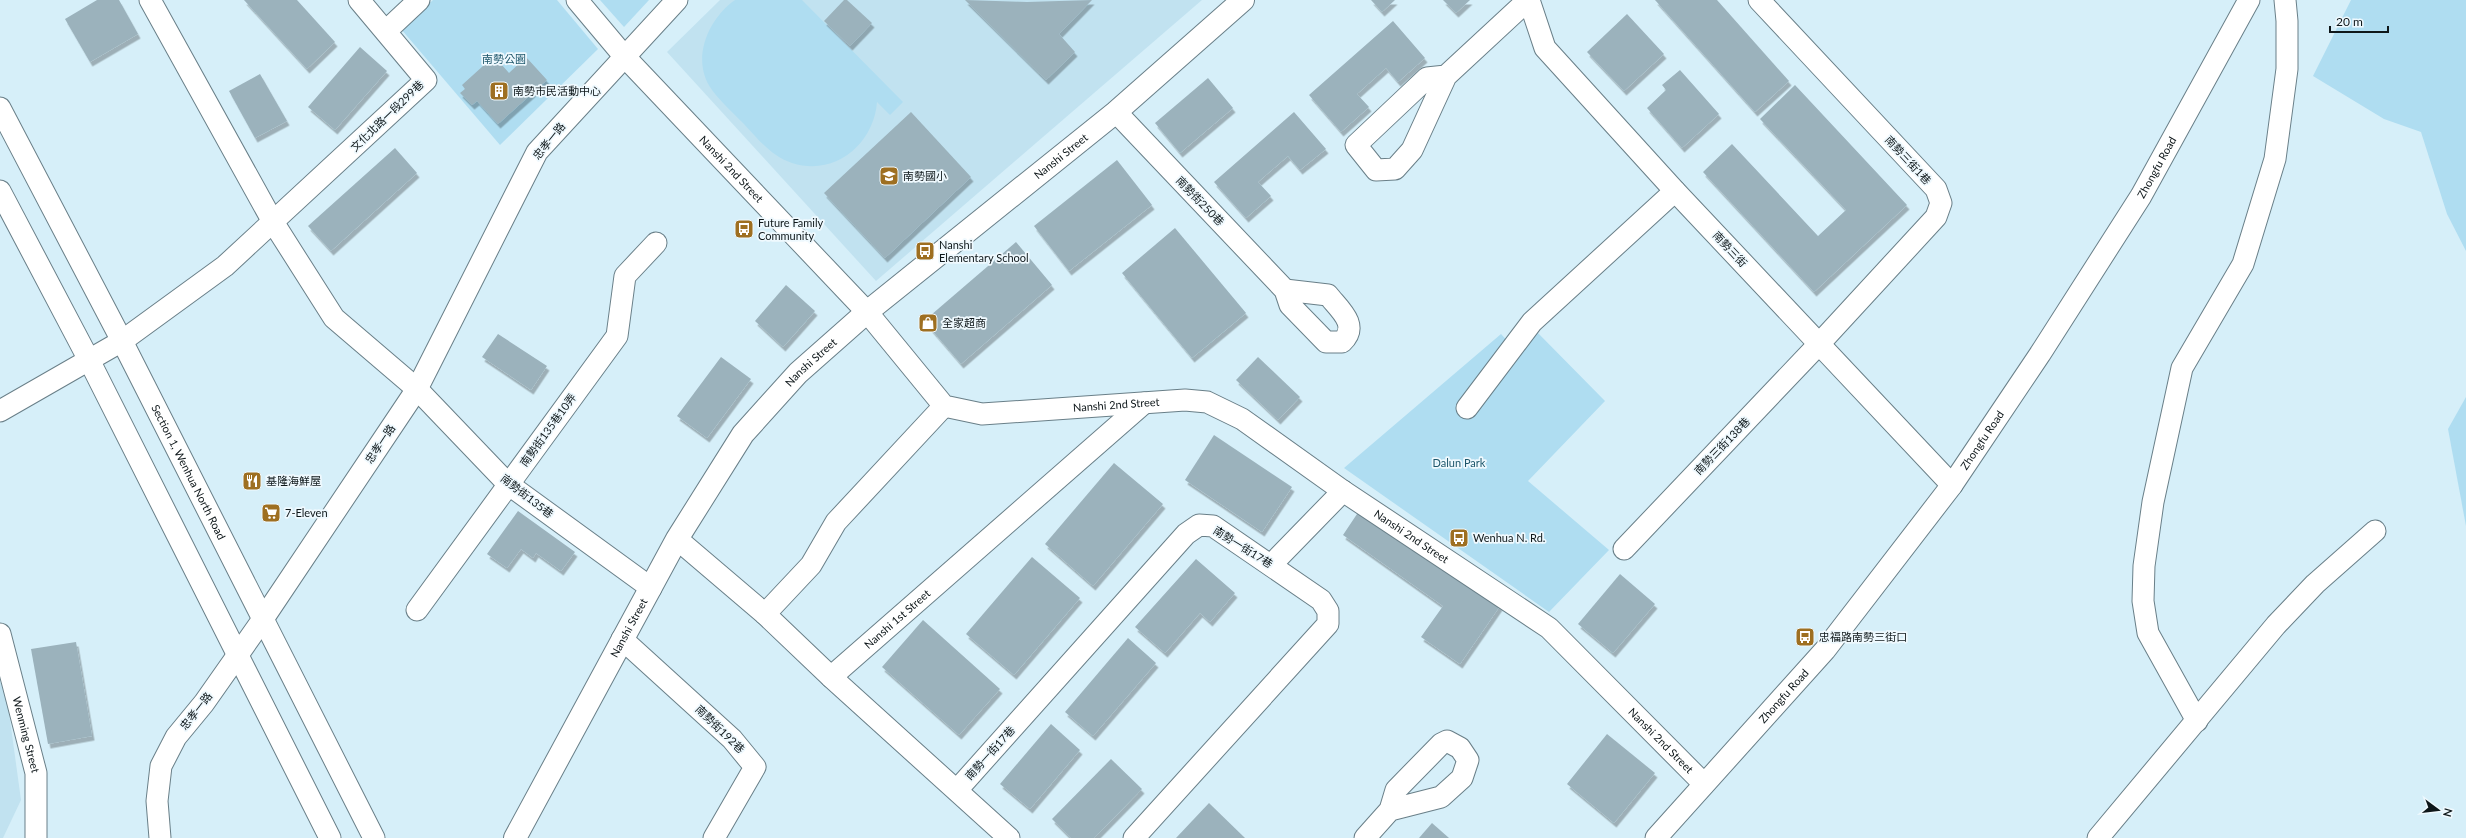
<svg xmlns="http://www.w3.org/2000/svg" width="2466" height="838" viewBox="0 0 2466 838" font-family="Lato,'Noto Sans TC',sans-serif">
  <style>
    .built { fill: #c1e2f0 }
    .green { fill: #afddf1 }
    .building { fill: #9bb2bc; filter: url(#shadow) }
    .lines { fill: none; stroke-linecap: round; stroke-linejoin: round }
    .minor-casing { stroke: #697f88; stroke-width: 23 }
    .major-casing { stroke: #697f88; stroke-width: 24 }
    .minor { stroke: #fff; stroke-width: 21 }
    .major { stroke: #fff; stroke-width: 22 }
    .labels { text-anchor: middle; stroke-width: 3.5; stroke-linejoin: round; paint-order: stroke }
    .park-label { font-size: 11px; fill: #1c556a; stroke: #eff9fe }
    .poi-label { font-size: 11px; fill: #0e171a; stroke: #eff9fe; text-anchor: start }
    .street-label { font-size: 11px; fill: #0e171a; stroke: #eff9fe }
  </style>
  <defs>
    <filter id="shadow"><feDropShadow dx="2.5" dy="4.5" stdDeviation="0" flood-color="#0004"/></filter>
  </defs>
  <rect width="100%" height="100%" fill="#d6eff9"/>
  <g class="built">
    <polygon points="720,0 1202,0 876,281 667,52"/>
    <polygon points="0,681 7,698 21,800 3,838 0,838"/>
  </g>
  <g class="green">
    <polygon points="433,0 557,0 598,49 500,145 401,29"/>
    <polygon points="600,0 649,0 624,27"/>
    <path d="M735,0H802L903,102L890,115L877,102C874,143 836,177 792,163C771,156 758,139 743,123C733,113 721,102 712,90C690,60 708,19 735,0Z"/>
    <polygon points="2351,0 2466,0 2466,251 2447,214 2421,132 2384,119 2313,76"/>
    <polygon points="1535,330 1605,401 1528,481 1609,550 1549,612 1344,468 1501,334 1513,347"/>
    <polygon points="2466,397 2466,526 2448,429"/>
  </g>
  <g class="building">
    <polygon points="97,0 119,0 138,34 90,62 65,19"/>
    <polygon points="244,0 297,0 335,42 307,69"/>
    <polygon points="844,0 847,0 872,23 850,46 824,21"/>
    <polygon points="965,0 1027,2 1092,0 1059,34 1075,52 1046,80"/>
    <polygon points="1371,0 1395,0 1382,12"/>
    <polygon points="1443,0 1470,0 1456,13"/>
    <polygon points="1655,0 1717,0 1789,81 1755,112"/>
    <polygon points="1627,14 1664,54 1624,91 1587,52"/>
    <polygon points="1393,21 1425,58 1398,82 1386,68 1357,94 1369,107 1341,132 1309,95"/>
    <polygon points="360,47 387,71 335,130 308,107"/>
    <polygon points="494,56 509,73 526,57 547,80 498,124 477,101 472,105 460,93 465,89 462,85"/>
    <polygon points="1680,70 1719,114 1682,148 1647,108 1666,90 1662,85"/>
    <polygon points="260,74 287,121 255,138 229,91"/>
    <polygon points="1208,78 1233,108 1180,153 1155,123"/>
    <polygon points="1795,85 1907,205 1814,292 1703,172 1732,144 1818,236 1846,210 1760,119"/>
    <polygon points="911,112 971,177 885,258 824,193"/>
    <polygon points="1294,112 1326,149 1300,170 1288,156 1258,182 1271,196 1246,218 1214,182"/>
    <polygon points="395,148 417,173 331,251 308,226"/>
    <polygon points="1117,160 1152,205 1069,271 1034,226"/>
    <polygon points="1175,228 1246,313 1192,358 1122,273"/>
    <polygon points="1016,242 1052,285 961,364 924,321"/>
    <polygon points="786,285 815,311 783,347 755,321"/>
    <polygon points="498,334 547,366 531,390 482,357"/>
    <polygon points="721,357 751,379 707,438 677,416"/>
    <polygon points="1258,357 1300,397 1278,420 1236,380"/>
    <polygon points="1214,435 1292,487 1262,532 1185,480"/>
    <polygon points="1114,463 1163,504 1093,586 1045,544"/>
    <polygon points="1361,508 1500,606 1460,664 1421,637 1443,606 1343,535"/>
    <polygon points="518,511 575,552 561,571 536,553 533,558 521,549 507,568 487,554"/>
    <polygon points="1032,557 1080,598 1014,675 966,634"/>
    <polygon points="1196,559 1235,593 1210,622 1200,613 1165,653 1135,627"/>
    <polygon points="1620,574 1655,604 1613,653 1578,624"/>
    <polygon points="923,620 1000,689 959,735 882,667"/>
    <polygon points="1128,638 1156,663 1093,736 1065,712"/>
    <polygon points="76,642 92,736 48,744 31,649"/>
    <polygon points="1051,724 1080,750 1030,809 1000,784"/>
    <polygon points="1607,734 1655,773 1614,823 1567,784"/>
    <polygon points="1111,759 1142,789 1094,838 1071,838 1052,819"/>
    <polygon points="1209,803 1245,838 1176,838"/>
    <polygon points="1432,823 1449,838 1419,838"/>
  </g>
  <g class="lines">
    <defs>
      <g id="minor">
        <polyline points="150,0 273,222 334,318 417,389 508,484 651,588"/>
        <path id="s1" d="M577,0L624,56L867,312L944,406L982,414L1185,400L1207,402L1242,419L1343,491L1549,628L1704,784"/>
        <polyline points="1529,0 1545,48 1675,191 1952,485"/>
        <polyline points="386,31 419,0"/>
        <polyline points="1446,76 1427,78 1356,145 1376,170 1395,169 1412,150 1446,76 1528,0"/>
        <path id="s2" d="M0,108L122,341L374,838"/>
        <path d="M1116,112L1285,290L1290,305L1326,342H1342C1360,325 1339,309 1328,295L1285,290"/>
        <polyline points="0,191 89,360 330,838"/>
        <polyline points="1467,408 1532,322 1675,191"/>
        <polyline points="0,411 122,341 225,266 426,80 359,0"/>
        <polyline points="677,539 765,614 831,677"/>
        <polyline points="1624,549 1819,344 1936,217 1941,203 1936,189 1759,0"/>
        <polyline points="1272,564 1343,491"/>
        <polyline points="417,610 617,336 625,276 656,243"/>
        <polyline points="765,614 811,565 836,522 944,406"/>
        <path id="s3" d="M0,634L36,773V838"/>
        <polyline points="622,639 732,739 755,767 714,838"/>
        <polyline points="2197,721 2148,633 2143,601 2144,566 2153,502 2182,368 2243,264 2275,159 2287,69 2287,21 2285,0"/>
        <polyline points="957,790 1186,534 1199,525 1213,526 1321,600 1328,611 1328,624 1134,838"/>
        <polyline points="160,838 157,801 161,766 176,737 204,703 263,619 417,389 537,152 677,0"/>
        <path id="s4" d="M1009,838L831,677L1144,403"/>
        <polyline points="1365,838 1390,810 1396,790 1441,744 1447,741 1460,748 1468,760 1462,778 1441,797 1390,810"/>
        <path id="s5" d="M1656,838L1825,650L1952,485L2040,354L2141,196L2249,0"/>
        <polyline points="2098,838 2276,625 2315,584 2375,531"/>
      </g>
      <g id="major">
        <path id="s6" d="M515,838L677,539L743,434L798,373L867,312L1116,112L1243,0"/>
      </g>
    </defs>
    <use href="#minor" class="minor-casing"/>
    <use href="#major" class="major-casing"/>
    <use href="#minor" class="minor"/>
    <use href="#major" class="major"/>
  </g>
  <defs>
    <symbol id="building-square" viewBox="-11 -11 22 22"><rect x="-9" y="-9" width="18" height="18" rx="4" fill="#9e6f21" stroke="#eff9fe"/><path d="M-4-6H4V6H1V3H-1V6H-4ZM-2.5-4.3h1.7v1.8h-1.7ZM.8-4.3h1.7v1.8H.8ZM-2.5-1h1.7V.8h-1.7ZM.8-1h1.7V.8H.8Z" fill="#fff"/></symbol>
    <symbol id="school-square" viewBox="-11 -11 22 22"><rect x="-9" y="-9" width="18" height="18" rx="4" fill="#9e6f21" stroke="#eff9fe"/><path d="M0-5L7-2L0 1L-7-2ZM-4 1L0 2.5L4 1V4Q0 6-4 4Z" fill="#fff"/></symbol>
    <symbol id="bus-square" viewBox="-11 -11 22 22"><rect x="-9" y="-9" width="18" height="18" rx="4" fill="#9e6f21" stroke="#eff9fe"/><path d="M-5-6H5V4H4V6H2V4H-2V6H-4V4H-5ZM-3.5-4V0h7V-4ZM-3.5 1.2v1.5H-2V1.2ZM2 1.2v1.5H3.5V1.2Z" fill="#fff"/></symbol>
    <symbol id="shop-square" viewBox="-11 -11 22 22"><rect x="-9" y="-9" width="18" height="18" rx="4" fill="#9e6f21" stroke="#eff9fe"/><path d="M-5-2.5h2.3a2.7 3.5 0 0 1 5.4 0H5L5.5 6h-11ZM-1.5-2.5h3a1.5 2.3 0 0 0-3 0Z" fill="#fff"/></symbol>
    <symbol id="restaurant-square" viewBox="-11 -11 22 22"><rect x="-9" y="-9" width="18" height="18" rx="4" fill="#9e6f21" stroke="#eff9fe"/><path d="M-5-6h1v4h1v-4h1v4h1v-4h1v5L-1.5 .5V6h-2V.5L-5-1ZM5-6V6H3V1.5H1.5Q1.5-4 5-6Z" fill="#fff"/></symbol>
    <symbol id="supermarket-square" viewBox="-11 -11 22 22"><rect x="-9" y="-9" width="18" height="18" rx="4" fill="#9e6f21" stroke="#eff9fe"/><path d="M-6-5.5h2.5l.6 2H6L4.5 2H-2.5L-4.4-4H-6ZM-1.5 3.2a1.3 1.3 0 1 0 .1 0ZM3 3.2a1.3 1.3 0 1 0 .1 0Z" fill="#fff"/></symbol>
  </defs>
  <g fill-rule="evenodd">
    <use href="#building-square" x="488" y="80" width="22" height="22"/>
    <use href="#school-square" x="878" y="165" width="22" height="22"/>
    <use href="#bus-square" x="733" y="218" width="22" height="22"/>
    <use href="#bus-square" x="914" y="240" width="22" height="22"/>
    <use href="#shop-square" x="917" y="312" width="22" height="22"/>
    <use href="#restaurant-square" x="241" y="470" width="22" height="22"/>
    <use href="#supermarket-square" x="260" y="502" width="22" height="22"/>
    <use href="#bus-square" x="1448" y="527" width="22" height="22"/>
    <use href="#bus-square" x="1794" y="626" width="22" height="22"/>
  </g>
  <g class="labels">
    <g class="park-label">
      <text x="504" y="63">南勢公園</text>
      <text x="1459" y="467">Dalun Park</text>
    </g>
    <g class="poi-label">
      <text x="513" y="95">南勢市民活動中心</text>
      <text x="903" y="180">南勢國小</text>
      <text x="758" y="227">Future Family<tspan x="758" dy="13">Community</tspan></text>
      <text x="939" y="249">Nanshi<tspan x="939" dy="13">Elementary School</tspan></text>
      <text x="942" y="327">全家超商</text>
      <text x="266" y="485">基隆海鮮屋</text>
      <text x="285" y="517">7-Eleven</text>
      <text x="1473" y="542">Wenhua N. Rd.</text>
      <text x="1819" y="641">忠福路南勢三街口</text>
    </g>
    <g class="street-label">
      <text transform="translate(387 116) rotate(-44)" y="4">文化北路一段299巷</text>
      <text transform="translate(549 141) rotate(-51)" y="4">忠孝一路</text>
      <text dy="4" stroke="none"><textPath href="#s6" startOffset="887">Nanshi Street</textPath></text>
      <text transform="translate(1908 160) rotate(47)" y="4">南勢三街1巷</text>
      <text dy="4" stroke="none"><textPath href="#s5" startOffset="839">Zhongfu Road</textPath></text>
      <text dy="4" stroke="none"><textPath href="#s1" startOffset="229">Nanshi 2nd Street</textPath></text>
      <text transform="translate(1200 201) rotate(46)" y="4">南勢街250巷</text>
      <text transform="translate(1730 249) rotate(47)" y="4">南勢三街</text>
      <text dy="4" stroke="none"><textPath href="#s6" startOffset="563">Nanshi Street</textPath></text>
      <text dy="4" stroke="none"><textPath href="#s1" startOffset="721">Nanshi 2nd Street</textPath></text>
      <text transform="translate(548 430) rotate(-54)" y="4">南勢街135巷10弄</text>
      <text dy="4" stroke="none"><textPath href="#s5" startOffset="515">Zhongfu Road</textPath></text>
      <text transform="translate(380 444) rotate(-56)" y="4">忠孝一路</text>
      <text transform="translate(1722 446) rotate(-46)" y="4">南勢三街138巷</text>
      <text dy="4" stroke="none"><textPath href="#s2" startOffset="410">Section 1, Wenhua North Road</textPath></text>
      <text transform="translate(527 496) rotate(38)" y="4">南勢街135巷</text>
      <text dy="4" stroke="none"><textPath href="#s1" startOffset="1057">Nanshi 2nd Street</textPath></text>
      <text transform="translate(1243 547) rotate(32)" y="4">南勢一街17巷</text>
      <text dy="4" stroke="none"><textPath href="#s4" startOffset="328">Nanshi 1st Street</textPath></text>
      <text dy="4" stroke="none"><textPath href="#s6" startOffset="239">Nanshi Street</textPath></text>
      <text dy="4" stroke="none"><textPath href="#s5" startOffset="191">Zhongfu Road</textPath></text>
      <text transform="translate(196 711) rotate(-52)" y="4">忠孝一路</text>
      <text transform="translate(720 729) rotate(44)" y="4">南勢街192巷</text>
      <text dy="4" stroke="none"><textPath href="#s3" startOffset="104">Wenming Street</textPath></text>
      <text dy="4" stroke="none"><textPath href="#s1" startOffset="1381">Nanshi 2nd Street</textPath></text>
      <text transform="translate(990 753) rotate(-48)" y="4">南勢一街17巷</text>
    </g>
  </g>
  <g transform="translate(2438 810) rotate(105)" stroke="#eff9fe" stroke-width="3" paint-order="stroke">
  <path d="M0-3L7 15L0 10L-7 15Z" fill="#0e171a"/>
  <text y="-6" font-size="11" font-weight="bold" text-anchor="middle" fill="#0e171a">N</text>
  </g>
  <path d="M2330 26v6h58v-6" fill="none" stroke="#0e171a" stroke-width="2"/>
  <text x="2336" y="26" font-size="12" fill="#0e171a" stroke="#eff9fe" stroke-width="3" paint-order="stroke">20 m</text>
</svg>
